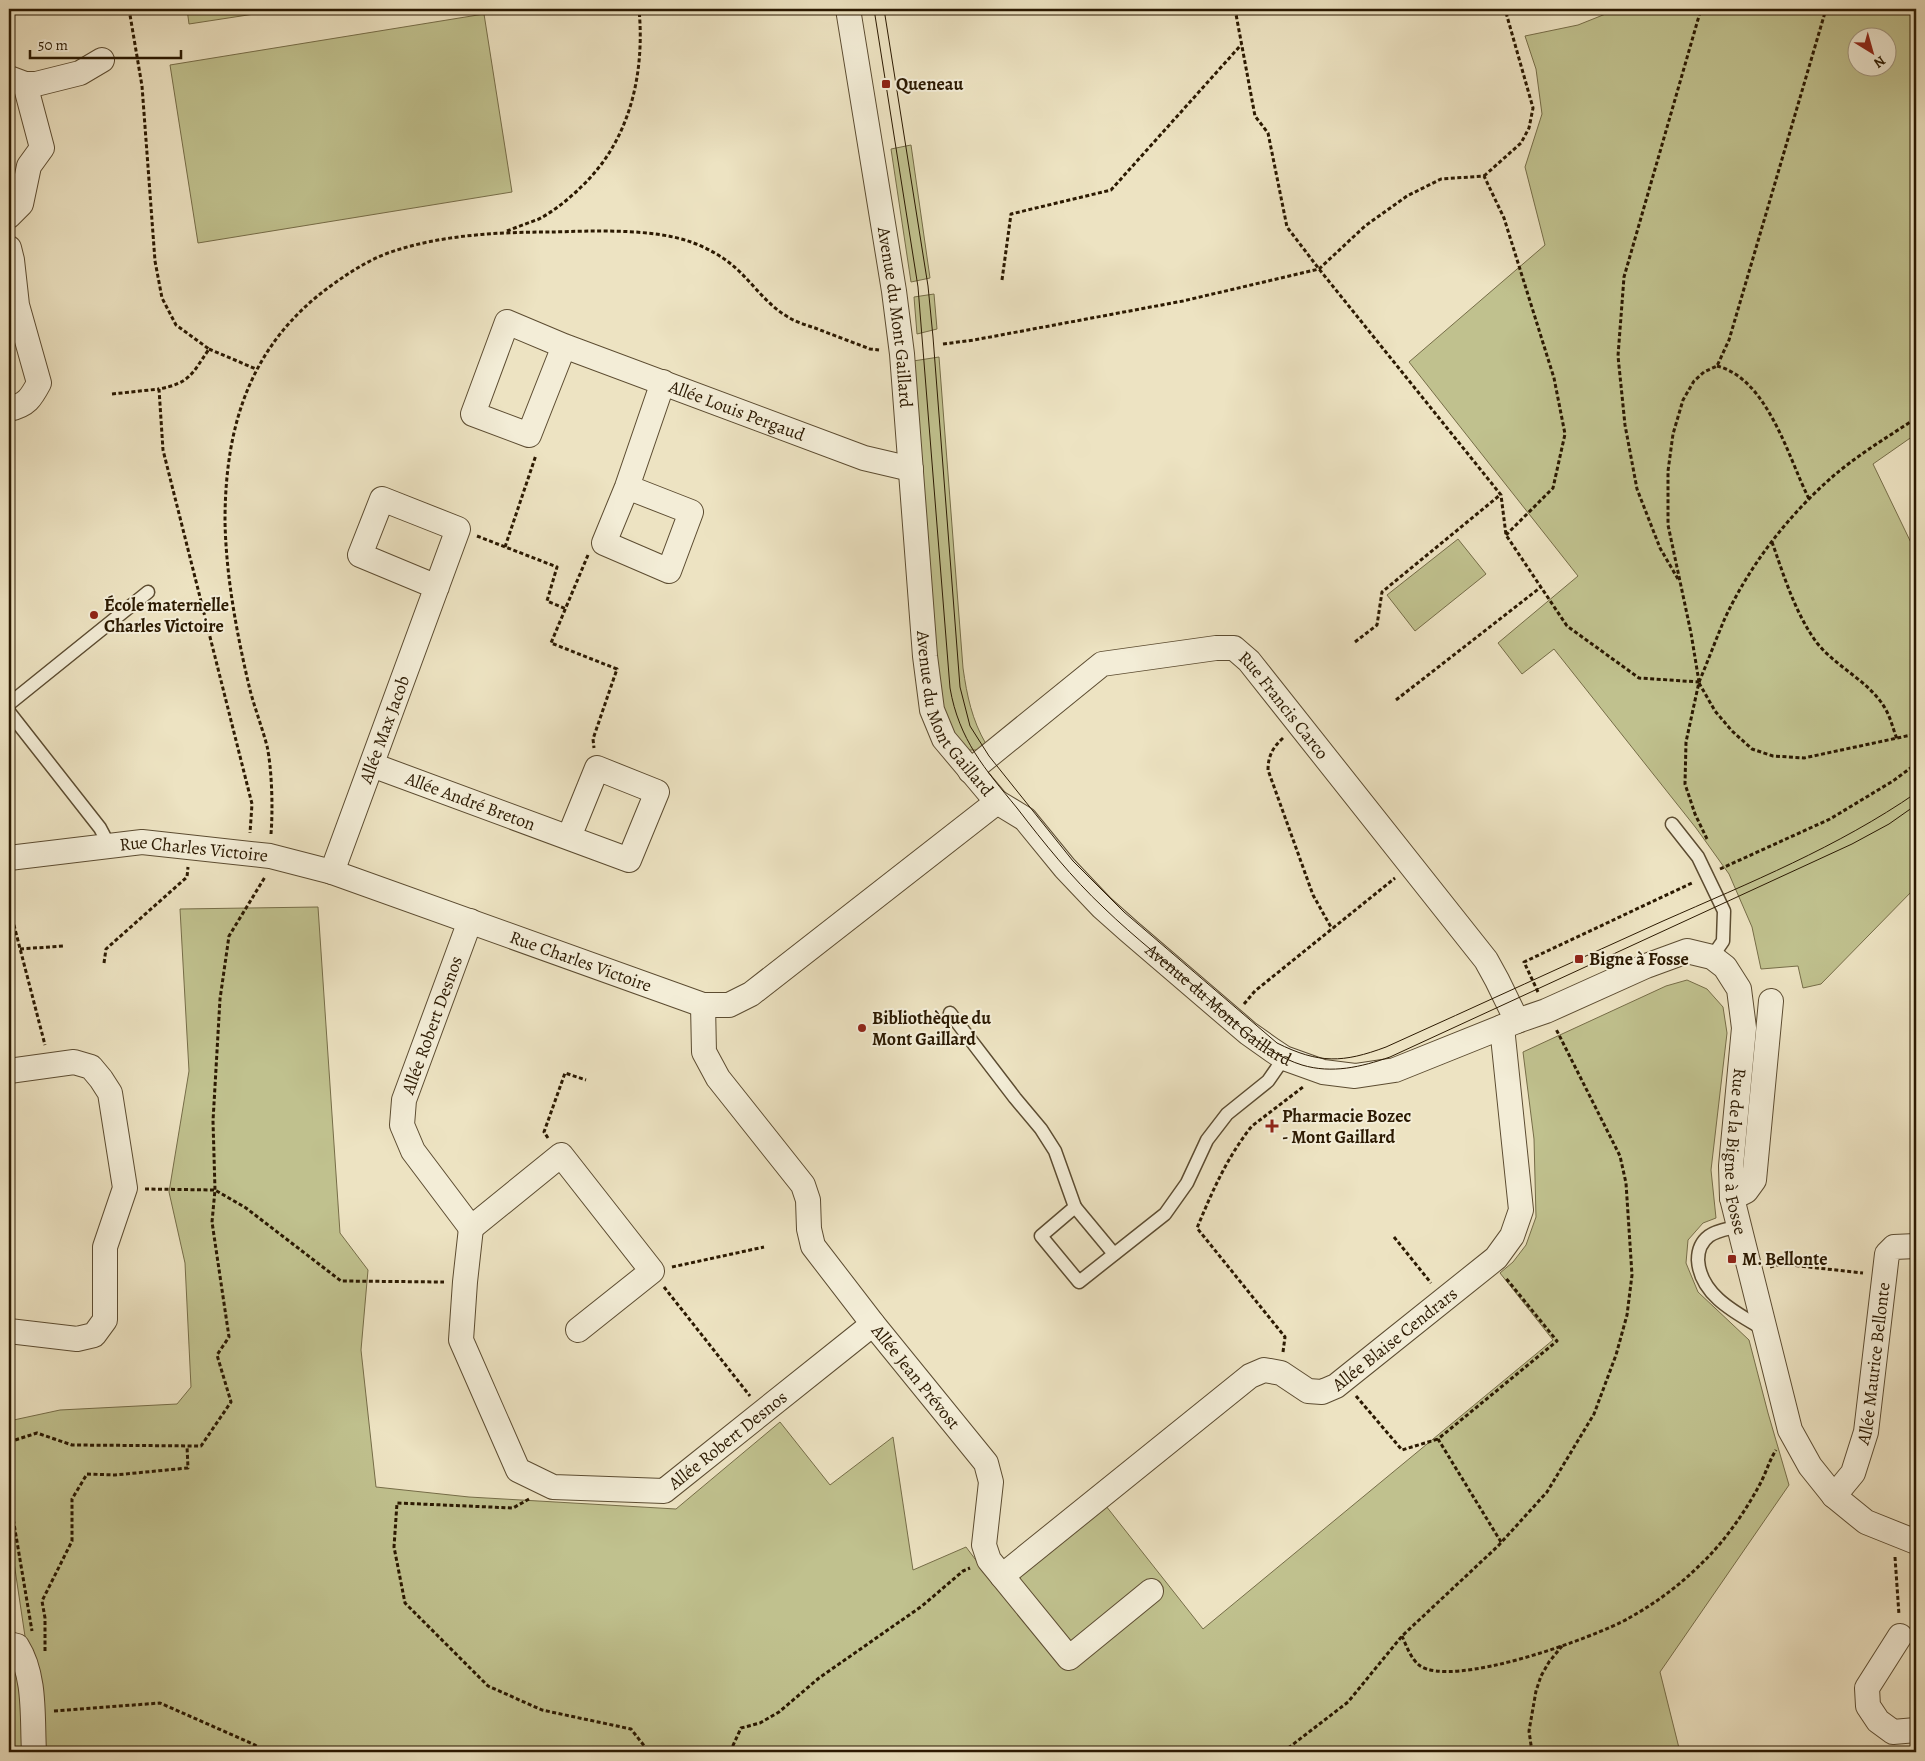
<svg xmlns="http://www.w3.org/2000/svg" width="1925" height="1761" viewBox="0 0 1925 1761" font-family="Alegreya,serif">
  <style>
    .green { fill: #c0c18e; stroke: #766d48; fill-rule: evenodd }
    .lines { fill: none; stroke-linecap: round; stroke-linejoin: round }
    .lane-casing { stroke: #5c4c31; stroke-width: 15 }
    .street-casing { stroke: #5c4c31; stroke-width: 26 }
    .path { stroke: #2b1901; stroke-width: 3; stroke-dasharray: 4 2.5; stroke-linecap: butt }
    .lane { stroke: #f3edd7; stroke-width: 12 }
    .street { stroke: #f3edd7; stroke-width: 24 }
    .tram { stroke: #2b1901; stroke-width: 1 }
    .poi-dot { fill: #8f2418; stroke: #f3edd7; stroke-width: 2 }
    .labels { text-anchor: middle; stroke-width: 4; stroke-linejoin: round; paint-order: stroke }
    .poi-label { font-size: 18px; font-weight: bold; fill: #2b1901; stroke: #f3edd7; text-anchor: start }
    .street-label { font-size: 18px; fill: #2b1901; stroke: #f3edd7 }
  </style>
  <rect width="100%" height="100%" fill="#ede3c2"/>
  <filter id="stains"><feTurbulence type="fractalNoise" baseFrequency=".004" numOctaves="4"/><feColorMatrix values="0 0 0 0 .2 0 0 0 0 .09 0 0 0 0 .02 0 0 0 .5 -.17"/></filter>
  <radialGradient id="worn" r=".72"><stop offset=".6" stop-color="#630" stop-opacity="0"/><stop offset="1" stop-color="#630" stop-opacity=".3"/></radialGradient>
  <g class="green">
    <polygon points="187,9 287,9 189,24"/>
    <path d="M1618,9H1916V434L1873,464L1916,553V887L1821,984L1803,988L1798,966L1761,969L1752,927L1729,874L1696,828L1554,649L1522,674L1498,643L1578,576L1409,362L1545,245L1525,167L1542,114L1536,69L1525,36L1578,25ZM1858,38H1888V68H1858Z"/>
    <polygon points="484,14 512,192 198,243 170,65"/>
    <polygon points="911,145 930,278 911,282 891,149"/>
    <polygon points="934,294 937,329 917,334 914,297"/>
    <path d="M939,357L963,668C967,696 972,720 986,744L977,750H965L952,734L937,689L913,361Z"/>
    <polygon points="1458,539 1486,574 1415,631 1387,595"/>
    <polygon points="318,907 340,1233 368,1270 361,1350 376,1487 469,1497 676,1509 780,1422 830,1485 893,1437 913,1570 966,1547 997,1588 1106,1506 1203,1629 1553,1340 1500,1273 1513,1262 1526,1245 1536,1217 1534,1139 1523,1052 1666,986 1687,980 1707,989 1723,1007 1727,1033 1711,1170 1716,1218 1703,1223 1688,1240 1686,1263 1698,1292 1749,1340 1768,1413 1789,1485 1660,1672 1680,1752 9,1752 9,1645 26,1643 9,1529 9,1421 60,1410 177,1404 191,1387 185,1263 169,1192 189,1071 180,909"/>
  </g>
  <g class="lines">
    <defs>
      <g id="lane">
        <polyline points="9,704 148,592"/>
        <polyline points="9,712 100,828 109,845"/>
        <polyline points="1672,824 1698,857 1724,911 1723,941 1712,957"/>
        <polyline points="950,1013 1015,1098 1041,1129 1055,1151 1075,1207 1041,1236 1079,1282 1165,1214 1187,1183 1207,1140 1227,1114 1268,1081 1284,1058"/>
        <polyline points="1075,1207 1114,1254"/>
        <path d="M1739,1226C1729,1229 1717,1230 1709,1236C1701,1242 1698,1250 1698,1260C1700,1296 1738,1314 1765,1330"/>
      </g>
      <g id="street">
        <path id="s1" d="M848,9L894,291L902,354L925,656L932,710L944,739L997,802L1025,819L1065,868L1102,907L1129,931L1248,1033L1272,1050L1284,1058L1323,1072L1355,1076L1395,1070L1517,1021L1546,1011L1646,966L1687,951L1712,957L1725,967L1739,989L1744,1028L1731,1166L1732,1198L1790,1430L1810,1466L1834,1496L1866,1522L1916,1542"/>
        <polyline points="9,78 25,84 36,84 80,73 102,60"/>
        <polyline points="9,216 21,204 29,166 42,148 25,84"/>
        <path d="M9,248L12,260L17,305L39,383C31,398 27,405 9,409"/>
        <path id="s2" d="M564,346L529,435L473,414L507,322L564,346L864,458L911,469"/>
        <polyline points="627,487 691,512 669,571 604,543 627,487 663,382"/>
        <path id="s3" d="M372,765L629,860L657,792L597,768L569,837"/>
        <path id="s4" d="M970,771L1102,664L1216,648H1234L1249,661L1486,960L1497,980L1517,1021"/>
        <path id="s5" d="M9,858L142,842L270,856L332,872L703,1005H729L751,994L997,802"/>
        <path id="s6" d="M332,872C374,758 416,644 458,529L382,499L360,555L437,587"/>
        <polyline points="470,921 404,1100 402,1125 413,1151 471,1228 561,1155 652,1271 578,1330"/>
        <path id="s7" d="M703,1005L704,1052L718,1078L803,1185L808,1200L809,1229L813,1246L873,1324L986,1463L991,1482L984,1545L989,1560L1069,1658L1151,1591"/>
        <polyline points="9,1071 74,1062 91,1067 101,1079 110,1093 125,1188 105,1247 105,1320 94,1335 77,1339 9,1331"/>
        <polyline points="1732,1198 1746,1191 1754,1180 1771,1001"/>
        <path id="s8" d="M471,1228L465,1282L461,1340L518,1470L553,1487L664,1491L873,1324"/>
        <path id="s9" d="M1834,1496L1853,1473L1866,1432L1887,1254L1894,1247L1916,1246"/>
        <path id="s10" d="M1002,1576L1250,1376L1264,1370L1281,1373L1308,1391L1322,1392L1336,1386L1496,1258L1512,1236L1521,1210L1502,1027"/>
        <polyline points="1900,1636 1867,1688 1868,1706 1878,1721 1893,1732 1916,1730"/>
        <path d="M9,1644L17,1646C36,1676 32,1717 34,1752"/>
      </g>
    </defs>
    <use href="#lane" class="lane-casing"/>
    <use href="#street" class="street-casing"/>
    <g class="path">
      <path d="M129,9L142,86L155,261L162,298L176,325L209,349C192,374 190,383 159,389L163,450L252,804L250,833"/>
      <polyline points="1235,9 1255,116 1268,133 1287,227 1319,269 1501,495 1506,535 1567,626 1639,678 1699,682"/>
      <polyline points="1484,176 1521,143 1529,128 1533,108 1505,9"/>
      <path d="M507,231C517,227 528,223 539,219C554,211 569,199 581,187C630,141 645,74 639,9"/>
      <polyline points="1002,280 1011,214 1111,190 1241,45"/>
      <polyline points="943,344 974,340 1183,301 1319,269 1365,226 1407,196 1441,179 1484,176 1504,218 1554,378 1565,434 1553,488 1506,535"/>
      <polyline points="209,349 256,369"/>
      <path d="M1717,366C1768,379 1788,457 1809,499"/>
      <polyline points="112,394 159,389"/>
      <polyline points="477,536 557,567 547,601 566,609"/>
      <path d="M1772,542C1784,576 1795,613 1817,643C1837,668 1871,682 1886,710C1891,719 1893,729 1897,739"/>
      <polyline points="505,547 536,455"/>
      <polyline points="588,555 551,643 617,669 593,739 594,748"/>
      <polyline points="1678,579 1660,548 1637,489 1625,425 1618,356 1624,277 1701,9"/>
      <polyline points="1355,642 1377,625 1382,592 1500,495"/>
      <path d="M1699,682C1708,661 1716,639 1725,618C1750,565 1787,517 1831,478C1855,457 1884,439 1912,421L1916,415"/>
      <polyline points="1699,683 1715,711 1732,731 1752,749 1773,756 1804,758 1916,734"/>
      <polyline points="1396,700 1541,587"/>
      <path d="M1283,738C1273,747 1268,756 1268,770L1313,895L1332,929"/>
      <path d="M271,834C273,810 272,769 267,746C262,727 255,709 250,690C237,635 226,577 225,521C225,424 251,343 332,285C350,272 367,261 388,253C439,235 497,232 551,232C592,231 652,228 691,242C710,249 727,259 741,273C756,288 769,306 788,317C796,322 806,325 815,328C833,335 852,342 870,349L879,350"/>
      <polyline points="1707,839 1695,814 1685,784 1686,742 1699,682 1691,633 1668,525 1668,471 1673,434 1683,400 1694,381 1704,372 1717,366 1729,340 1826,9"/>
      <polyline points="1720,869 1830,819 1893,781 1916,764"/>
      <polyline points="9,890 11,879"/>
      <polyline points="9,906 45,1045"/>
      <polyline points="20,949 64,946"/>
      <polyline points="104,963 106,949 187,877 188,867"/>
      <polyline points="1538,992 1524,962 1694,882"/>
      <polyline points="1244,1004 1255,991 1395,878"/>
      <polyline points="548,1138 544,1132 565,1073 586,1080"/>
      <polyline points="145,1189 215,1190 246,1208 341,1281 444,1282"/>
      <polyline points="1394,1237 1431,1283"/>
      <polyline points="672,1267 764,1247"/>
      <polyline points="1770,1267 1781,1264 1863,1273"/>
      <polyline points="664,1287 750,1396"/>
      <path d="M1283,1352L1285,1337L1197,1228C1212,1192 1227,1157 1252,1126L1303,1087"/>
      <polyline points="1356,1396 1402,1450 1438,1439"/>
      <polyline points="9,1442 37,1433 72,1445 201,1446 231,1402 217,1355 229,1337 212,1222 215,1190 213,1121 220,999 229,936 265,877"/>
      <polyline points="9,1494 32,1631"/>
      <polyline points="529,1499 513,1508 397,1503 394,1547 405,1603 488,1686 542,1710 631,1729 649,1752"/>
      <polyline points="1501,1542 1438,1439 1557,1341 1505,1277"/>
      <polyline points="1895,1557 1899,1615"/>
      <path d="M1402,1636C1406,1645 1411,1659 1419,1665C1451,1690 1596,1637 1629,1618C1656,1603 1680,1585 1702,1563C1725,1541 1745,1512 1760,1484C1766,1473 1769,1461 1776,1450"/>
      <polyline points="45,1651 45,1618 42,1601 72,1541 72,1499 87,1474 115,1475 188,1468 187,1446"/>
      <polyline points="54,1711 160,1703 253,1744 267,1752"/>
      <polyline points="730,1752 741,1728 760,1723 779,1712 819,1678 922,1606 963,1571 970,1568"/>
      <polyline points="1283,1752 1348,1702 1402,1636 1498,1546 1547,1492 1594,1414 1616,1355 1627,1315 1632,1275 1626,1183 1620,1156 1556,1029"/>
      <polyline points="1532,1752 1529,1731 1536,1691 1541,1676 1549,1662 1562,1646"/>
    </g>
    <use href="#lane" class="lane"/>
    <use href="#street" class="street"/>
    <g class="tram">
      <path id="s11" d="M874,9L918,287L950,688C959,740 985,769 1017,808C1044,843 1072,878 1104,908C1135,938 1169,964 1201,992C1231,1018 1263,1053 1302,1065C1332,1074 1361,1067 1390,1057L1852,844L1889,824L1916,805"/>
      <path d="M884,9L928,286L933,337L960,687L970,726L989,756L1073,861L1124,912L1277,1043C1319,1064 1343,1063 1386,1047C1479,1005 1570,963 1663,921C1749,883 1838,847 1916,793"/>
    </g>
  </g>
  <g class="poi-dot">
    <rect x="881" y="79" width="10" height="10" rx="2.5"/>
    <circle cx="94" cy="615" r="5"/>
    <rect x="1574" y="954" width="10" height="10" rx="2.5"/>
    <circle cx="862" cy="1028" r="5"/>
    <path d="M1269.5 1118.5h5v5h5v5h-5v5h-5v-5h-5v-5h5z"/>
    <rect x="1727" y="1254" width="10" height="10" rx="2.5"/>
  </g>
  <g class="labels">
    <g class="poi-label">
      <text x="896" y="90">Queneau</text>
      <text x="104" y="611">École maternelle<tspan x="104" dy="21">Charles Victoire</tspan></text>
      <text x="1589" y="965">Bigne à Fosse</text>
      <text x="872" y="1024">Bibliothèque du<tspan x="872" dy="21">Mont Gaillard</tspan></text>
      <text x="1282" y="1122">Pharmacie Bozec<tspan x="1282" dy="21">- Mont Gaillard</tspan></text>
      <text x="1742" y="1265">M. Bellonte</text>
    </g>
    <g class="street-label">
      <text dy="6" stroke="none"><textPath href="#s1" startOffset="312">Avenue du Mont Gaillard</textPath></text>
      <text dy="6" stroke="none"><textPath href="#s2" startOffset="500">Allée Louis Pergaud</textPath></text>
      <text dy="6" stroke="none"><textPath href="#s4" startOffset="379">Rue Francis Carco</textPath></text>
      <text dy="6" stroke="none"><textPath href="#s1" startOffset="718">Avenue du Mont Gaillard</textPath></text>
      <text dy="6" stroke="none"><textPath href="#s6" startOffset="152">Allée Max Jacob</textPath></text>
      <text dy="6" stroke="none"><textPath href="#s3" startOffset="105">Allée André Breton</textPath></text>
      <text dy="6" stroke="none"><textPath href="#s5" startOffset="186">Rue Charles Victoire</textPath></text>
      <text dy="6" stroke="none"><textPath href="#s5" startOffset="591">Rue Charles Victoire</textPath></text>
      <text dy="6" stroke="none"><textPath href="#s11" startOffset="1106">Avenue du Mont Gaillard</textPath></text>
      <text transform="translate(432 1025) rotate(-70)" y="6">Allée Robert Desnos</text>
      <text dy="6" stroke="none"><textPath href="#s1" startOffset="1868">Rue de la Bigne à Fosse</textPath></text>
      <text dy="6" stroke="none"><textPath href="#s10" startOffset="488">Allée Blaise Cendrars</textPath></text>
      <text dy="6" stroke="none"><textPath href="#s9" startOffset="142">Allée Maurice Bellonte</textPath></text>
      <text dy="6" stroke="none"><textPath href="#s7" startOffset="442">Allée Jean Prévost</textPath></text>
      <text dy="6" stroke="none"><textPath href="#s8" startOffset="486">Allée Robert Desnos</textPath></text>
    </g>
  </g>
  <rect width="1925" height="1761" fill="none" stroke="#ede3c2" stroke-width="30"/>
  <rect x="10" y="10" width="1905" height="1741" fill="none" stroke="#2b1901" stroke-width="2.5"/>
  <rect x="15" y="15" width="1895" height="1731" fill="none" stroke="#2b1901"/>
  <g transform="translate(1872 52) rotate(143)"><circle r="24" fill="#f3edd7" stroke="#a39881"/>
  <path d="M0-4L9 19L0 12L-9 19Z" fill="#8f2418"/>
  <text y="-8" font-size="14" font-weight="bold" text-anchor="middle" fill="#2b1901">N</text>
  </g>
  <path d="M30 50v8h151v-8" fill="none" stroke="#2b1901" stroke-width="2.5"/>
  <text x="38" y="50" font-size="15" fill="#2b1901" stroke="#f3edd7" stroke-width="4" paint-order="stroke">50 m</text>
  <rect width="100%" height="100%" filter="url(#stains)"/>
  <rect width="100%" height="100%" fill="url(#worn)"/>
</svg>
